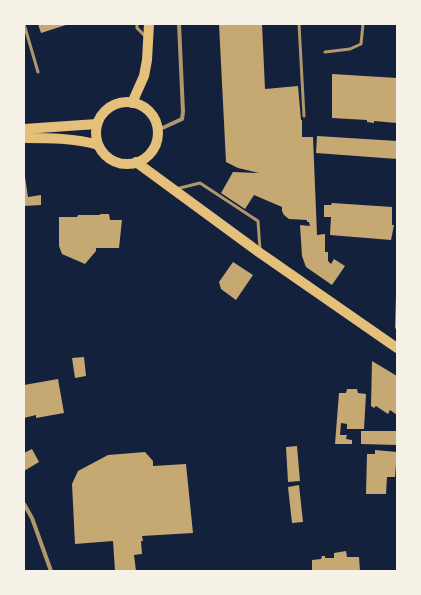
<svg xmlns="http://www.w3.org/2000/svg" width="421" height="595" viewBox="0 0 421 595" font-family="'Public Sans',sans-serif">
  <style>
    .building { fill: #c6a872 }
    .lines { fill: none; stroke-linecap: round; stroke-linejoin: round }
    .service { stroke: #b1986c; stroke-width: 3 }
    .minor { stroke: #b1986c; stroke-width: 4 }
    .primary { stroke: #e5c07b; stroke-width: 10 }
  </style>
  <rect width="100%" height="100%" fill="#14213d"/>
  <g class="building">
    <polygon points="38,24 69,24 41,33"/>
    <polygon points="219,24 262,24 265,89 298,86 301,120 302,120 302,137 313,137 317,235 325,234 325,252 328,252 328,261 331,264 334,259 345,266 332,285 306,267 302,256 300,225 310,226 309,222 307,222 307,220 289,219 284,215 282,211 282,207 254,195 245,209 221,193 233,172 259,173 238,168 226,162"/>
    <polygon points="332,74 397,78 397,123 374,121 374,123 367,122 367,120 332,118"/>
    <polygon points="317,136 397,141 397,159 316,153"/>
    <polygon points="25,177 28,197 41,195 41,205 24,206"/>
    <polygon points="332,203 392,207 392,225 394,225 391,240 330,235 331,217 324,217 324,205 331,205"/>
    <polygon points="100,214 109,214 110,220 122,220 119,248 96,248 96,251 85,264 62,254 59,246 59,217 77,217 78,215 100,215"/>
    <polygon points="233,262 253,275 236,300 221,289 219,282"/>
    <polygon points="396,295 397,295 397,330 395,328"/>
    <polygon points="84,357 86,376 75,378 72,358"/>
    <polygon points="372,361 397,376 397,415 390,410 388,414 376,406 374,408 371,406"/>
    <polygon points="58,379 64,413 36,418 36,415 24,418 24,385"/>
    <polygon points="347,389 357,389 358,393 366,394 364,429 347,429 347,424 341,423 340,435 347,435 346,439 352,440 352,444 335,444 339,393 346,393"/>
    <polygon points="361,431 397,431 397,445 361,444"/>
    <polygon points="297,446 300,481 288,482 286,447"/>
    <polygon points="32,449 39,462 24,471 24,453"/>
    <polygon points="375,450 397,452 395,477 387,477 386,494 366,494 367,454 375,454"/>
    <polygon points="145,452 153,461 153,466 186,464 193,533 142,536 143,541 141,541 142,554 134,555 136,571 115,571 113,541 75,544 72,484 78,471 108,455"/>
    <polygon points="299,485 303,522 292,523 288,487"/>
    <polygon points="346,551 347,557 359,557 360,571 312,571 312,560 321,559 322,556 325,556 325,558 334,558 334,553"/>
  </g>
  <g class="lines">
    <g class="service">
      <polyline points="24,24 38,72"/>
      <polyline points="137,24 137,28 146,37"/>
      <polyline points="299,24 304,116"/>
      <polyline points="325,52 350,49 361,44 363,24"/>
      <polyline points="176,189 200,183 258,221 260,250"/>
    </g>
    <g class="minor">
      <polyline points="158,130 182,119 183,112 179,24"/>
      <polyline points="24,504 32,518 51,571"/>
    </g>
    <g class="primary">
      <circle cx="127" cy="133" r="31"/>
      <polyline points="132,103 144,76 147,60 149,24"/>
      <polyline points="24,129 97,124"/>
      <path d="M24,138C49,138 75,138 98,145"/>
      <polyline points="136,162 260,253 397,348"/>
    </g>
  </g>
  <rect width="421" height="595" fill="none" stroke="#f6f1e7" stroke-width="50"/>
</svg>
